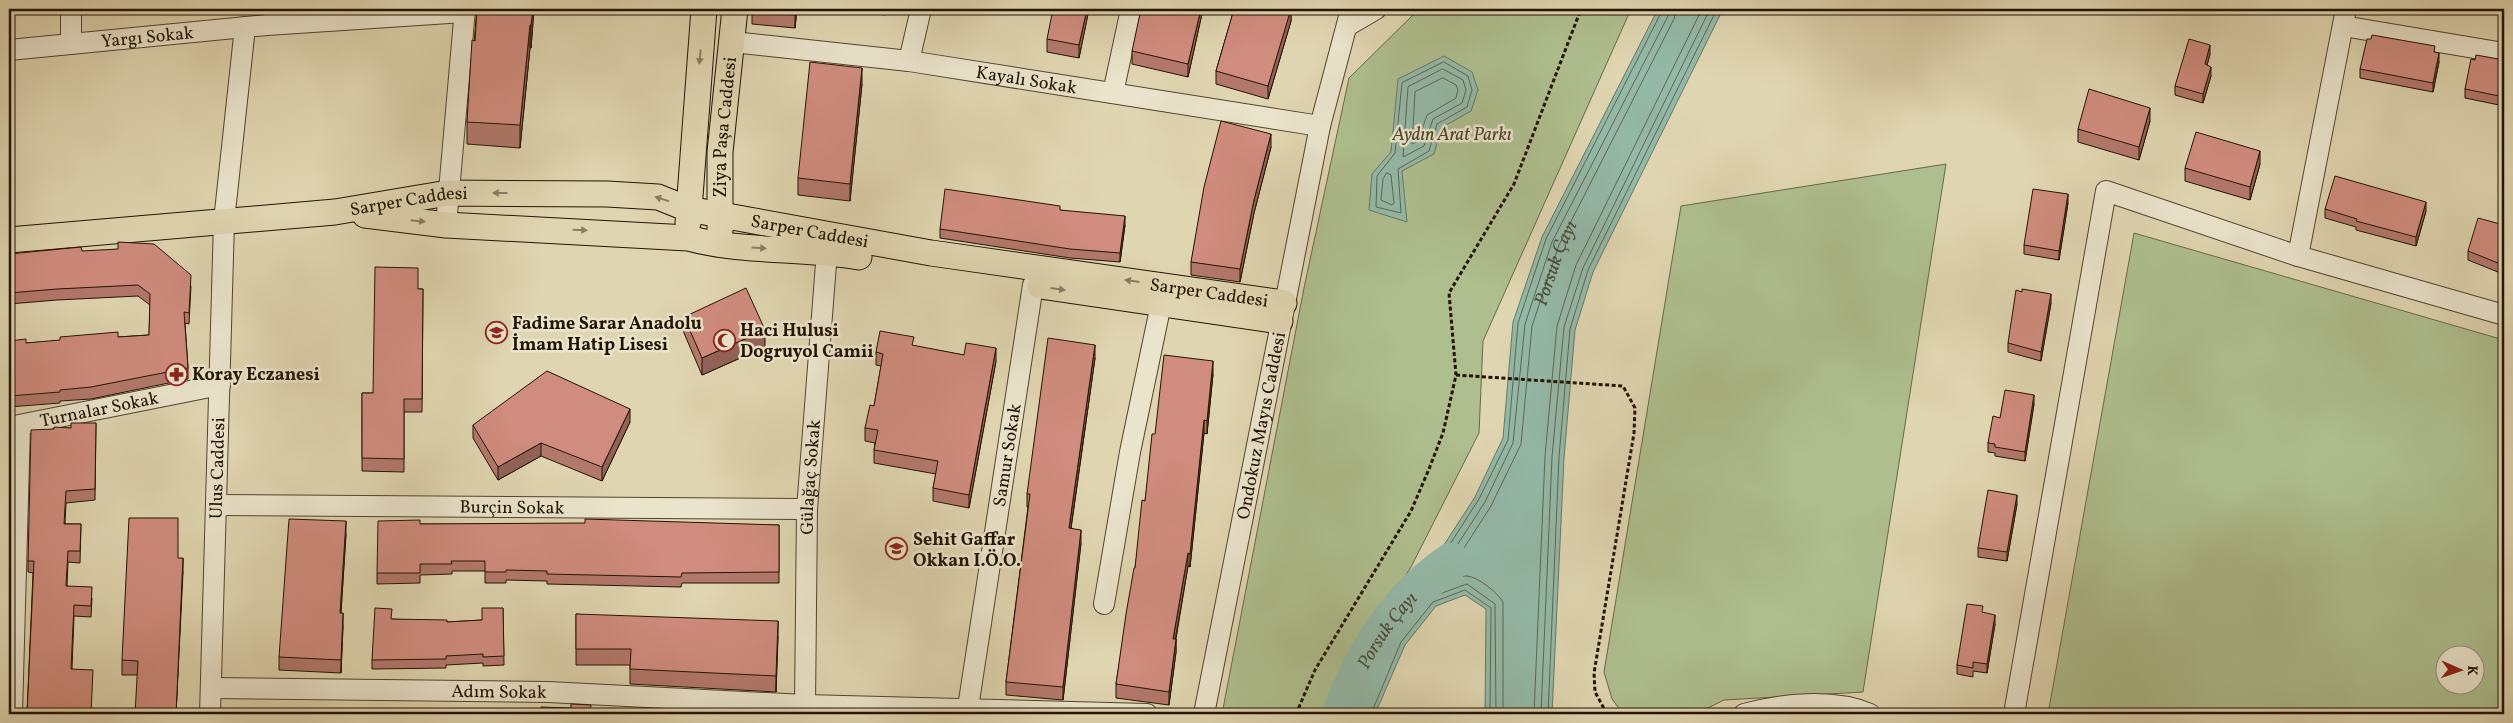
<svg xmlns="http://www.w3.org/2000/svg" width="2513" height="723" viewBox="0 0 2513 723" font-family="Vollkorn,serif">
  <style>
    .green { fill: #aebe8e; stroke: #686847; fill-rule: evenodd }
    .water { fill: #94b9a8; stroke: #677765 }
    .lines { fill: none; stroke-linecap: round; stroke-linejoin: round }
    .shore { stroke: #5c6654; stroke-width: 1 }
    .river { stroke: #94b9a8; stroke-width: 38 }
    .minor-casing { stroke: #52442c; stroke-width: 22 }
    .major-casing { stroke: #231300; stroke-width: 27 }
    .path { stroke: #231300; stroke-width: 3; stroke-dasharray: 4 2.5; stroke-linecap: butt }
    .minor { stroke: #eae4cc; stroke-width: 20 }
    .major { stroke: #dfd5b0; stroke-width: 25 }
    .wall { fill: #b3786c; stroke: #231300 }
    .shaded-wall { fill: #926258; stroke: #231300 }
    .building { fill: #d08c7e; stroke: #231300 }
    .oneway { fill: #8a7e61 }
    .labels { text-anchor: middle; stroke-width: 5; stroke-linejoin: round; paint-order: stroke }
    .street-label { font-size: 18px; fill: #231300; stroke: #eae4cc }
    .park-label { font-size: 18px; font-style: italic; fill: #4d462b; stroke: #eae4cc }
    .poi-label { font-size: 18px; font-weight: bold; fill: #231300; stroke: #eae4cc; text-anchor: start }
    .water-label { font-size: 19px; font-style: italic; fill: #4b4d3b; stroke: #eae4cc }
  </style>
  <rect width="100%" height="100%" fill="#dfd5b0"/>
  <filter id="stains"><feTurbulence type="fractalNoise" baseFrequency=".004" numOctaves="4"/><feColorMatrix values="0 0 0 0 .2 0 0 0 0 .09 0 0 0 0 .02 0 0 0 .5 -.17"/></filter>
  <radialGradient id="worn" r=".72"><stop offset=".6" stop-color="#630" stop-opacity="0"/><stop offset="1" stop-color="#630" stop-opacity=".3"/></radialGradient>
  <g class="green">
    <polygon points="1419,9 1631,9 1483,341 1479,433 1411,567 1335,686 1330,714 1222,714 1304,288 1349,78"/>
    <polygon points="1946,164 1863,692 1724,700 1696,714 1623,714 1612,699 1604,672 1681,206"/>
    <path d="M2134,233L2504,340V714H2048ZM2446,656H2476V686H2446Z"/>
  </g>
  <g class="water">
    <polygon points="1658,9 1723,9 1593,272 1575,330 1564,458 1552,714 1485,714 1486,609 1465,595 1436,606 1405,645 1375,714 1349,714 1363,670 1475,497 1503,438 1513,322 1542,237"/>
    <polygon points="1444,56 1472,72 1478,90 1471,111 1441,128 1434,154 1402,171 1407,222 1369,210 1372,174 1391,152 1398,79"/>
  </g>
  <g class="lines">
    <g class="shore">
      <polygon points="1444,62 1468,76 1472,90 1467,107 1437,124 1429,151 1398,169 1401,213 1376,207 1377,176 1395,153 1402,83"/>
      <polygon points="1443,69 1463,80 1466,90 1462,103 1433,119 1424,146 1403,157 1408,87"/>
      <polygon points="1443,78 1456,85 1458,90 1456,98 1427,115 1418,141 1412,144 1415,92"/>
      <polygon points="1387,173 1391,175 1394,203 1392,205 1381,200 1383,179"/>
      <polyline points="1355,714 1368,672 1479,499 1508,440 1518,323 1546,239 1663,9"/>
      <polyline points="1371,714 1401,642 1433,602 1465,590 1491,608 1490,714"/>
      <polyline points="1496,714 1495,604 1467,584 1428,598 1425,595 1485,502 1513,443 1525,324 1552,242 1668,16 1669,9"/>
      <path id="s1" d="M1503,714V602C1497,592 1478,577 1467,576C1460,576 1453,579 1447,582L1444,579L1491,506L1521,444L1532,326L1559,245L1674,19L1676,9"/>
      <polyline points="1534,714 1545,456 1557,326 1576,265 1702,9"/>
      <polyline points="1541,714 1552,457 1564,327 1583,268 1710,9"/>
      <polyline points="1548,714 1559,457 1570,329 1588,270 1717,9"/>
    </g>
    <path class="river" id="s2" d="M1341,714C1363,654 1397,599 1451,562"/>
    <defs>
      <g id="minor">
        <polyline points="1347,26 1376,9"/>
        <polyline points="2343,26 2504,53"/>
        <path id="s3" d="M733,42L909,61L1320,126"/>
        <polyline points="71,44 71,9"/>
        <path id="s4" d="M9,50L267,25L464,12"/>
        <polyline points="909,61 921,9"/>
        <polyline points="1113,93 1131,9"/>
        <polyline points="446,225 465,9"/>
        <polyline points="2298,256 2346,9"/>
        <path id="s5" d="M9,427L220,385"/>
        <path id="s6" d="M217,505C414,505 610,509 807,509"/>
        <polyline points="1104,604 1130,452 1161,304"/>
        <path id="s7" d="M211,688L548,692L805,705L1147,714"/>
        <path id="s8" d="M805,705L807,509L827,251"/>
        <polyline points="12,714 20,426"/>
        <path id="s9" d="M210,714L224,221L245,27"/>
        <path id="s10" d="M967,714L1033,285"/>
        <path id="s11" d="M1204,714L1320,126L1351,9"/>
        <path d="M1744,714C1781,704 1833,698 1870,714"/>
        <polyline points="2014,714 2106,191 2298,256 2504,315"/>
      </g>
      <g id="major">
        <path d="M365,215L446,225L688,238C744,253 802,247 859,257"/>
        <polyline points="688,223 704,9"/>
        <path id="s12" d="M720,231V152L735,9"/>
        <path id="s13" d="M9,240L335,212L448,193L607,194L658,197L688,209L931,253L1284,303"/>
        <polyline points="1040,286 1280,321"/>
      </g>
    </defs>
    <use href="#minor" class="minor-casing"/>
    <use href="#major" class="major-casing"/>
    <g class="path">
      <polyline points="1456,375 1623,386 1635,408 1634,433 1594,673 1595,692 1607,714"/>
      <polyline points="1296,714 1315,670 1411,511 1429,469 1443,433 1456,375 1449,293 1514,184 1581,9"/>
    </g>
    <use href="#minor" class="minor"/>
    <use href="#major" class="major"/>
  </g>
  <g class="wall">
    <polygon points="477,9 534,9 531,48 530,48 520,148 467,144 467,122"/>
    <polygon points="752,9 797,9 795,28 752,24"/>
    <polygon points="848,9 887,9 885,15"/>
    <polygon points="1089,9 1079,58 1047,52 1047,39"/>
    <polygon points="1203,9 1188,77 1132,64 1132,51"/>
    <polygon points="1232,9 1292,9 1291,11 1291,21 1268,99 1216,84 1216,71 1233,13 1232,13"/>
    <polygon points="2435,52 2439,62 2433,92 2360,78 2360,69"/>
    <polygon points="2210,54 2207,65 2211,76 2203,103 2175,95 2175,86"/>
    <polygon points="2475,60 2504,60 2504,106 2465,98 2465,89"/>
    <polygon points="862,84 850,201 798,195 798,178"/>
    <polygon points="2150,121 2139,160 2078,142 2078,129"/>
    <polygon points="1271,147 1254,213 1240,282 1191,275 1191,262"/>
    <polygon points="2260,164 2250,200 2185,181 2185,168"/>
    <polygon points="2068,203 2059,260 2024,254 2024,245"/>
    <polygon points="2325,209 2426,211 2416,246 2356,230 2356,227 2325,218"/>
    <polygon points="1060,210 1125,225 1120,262 1070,258 940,238 940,229"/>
    <polygon points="2504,225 2504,274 2498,272 2468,260 2468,251"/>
    <polygon points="82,251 191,286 189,324 185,323 188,368 188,379 91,399 60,401 60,403 9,407 9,341 26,343 149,335 150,305 138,296 57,300 9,304 9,254"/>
    <polygon points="418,289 423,289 422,412 404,412 404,472 362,471 362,393 373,393"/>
    <polygon points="2051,303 2041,361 2008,352 2008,343"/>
    <polygon points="684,317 765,347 702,375 684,333"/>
    <polygon points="914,346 996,361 969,508 933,501 933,488 936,474 874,463 874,450 875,443 865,441 865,428 874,406 881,366 876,365 876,352"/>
    <polygon points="1095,358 1071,529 1081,543 1063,700 1006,695 1006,682 1028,507 1027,507 1027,494"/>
    <polygon points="1213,374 1207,434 1204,433 1190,567 1188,566 1176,639 1176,652 1169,705 1116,698 1116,684 1135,568 1155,434"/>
    <polygon points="2034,404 2025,461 1995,456 1995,453 1988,452 1988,443 2000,418"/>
    <polygon points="630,422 602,481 541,456 498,480 473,438 473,425"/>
    <polygon points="96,423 95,500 66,503 65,524 81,524 80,563 68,562 67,586 92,598 91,617 74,616 72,669 93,681 27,714 33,573 28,572 28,561 54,429 71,428"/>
    <polygon points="2017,504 2007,561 1978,557 1978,548"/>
    <polygon points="420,524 779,525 779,583 682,583 681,587 547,584 547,581 506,580 506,583 485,583 485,571 452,571 452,574 420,575 420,583 377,584 377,573"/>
    <polygon points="346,534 341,613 343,626 341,673 279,670 279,657"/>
    <polygon points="178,558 183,573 137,675 122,675 122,660"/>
    <polygon points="503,608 504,665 483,666 483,663 446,665 446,668 372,669 372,660 392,619 447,622 482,620"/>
    <polygon points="1983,613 1995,624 1987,673 1973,671 1973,677 1957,674 1957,665"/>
    <polygon points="576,614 778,636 776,692 630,684 630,665 576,665"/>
  </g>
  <g class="shaded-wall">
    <polygon points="533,9 534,9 531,48 531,25"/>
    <polygon points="796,9 797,9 795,28 795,15"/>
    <polygon points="1087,9 1089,9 1079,58 1079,45"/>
    <polygon points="1201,9 1203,9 1188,77 1188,64"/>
    <polygon points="1288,9 1292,9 1291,11 1291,21 1268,99 1268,86"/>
    <polygon points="530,25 530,48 520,148 520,125"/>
    <polygon points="2210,45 2210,54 2205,73 2205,64"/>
    <polygon points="2439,53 2439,62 2433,92 2433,83"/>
    <polygon points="2211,67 2211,76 2203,103 2203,94"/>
    <polygon points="862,68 862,84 850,201 850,184"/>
    <polygon points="2150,108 2150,121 2139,160 2139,147"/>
    <polygon points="1271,134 1271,147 1254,213 1240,282 1240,269 1254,200"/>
    <polygon points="2260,151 2260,164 2250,200 2250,187"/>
    <polygon points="2068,194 2068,203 2059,260 2059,251"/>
    <polygon points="2426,202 2426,211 2416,246 2416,237"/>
    <polygon points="1125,216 1125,225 1120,262 1120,253"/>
    <polygon points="2051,294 2051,303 2041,361 2041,352"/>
    <polygon points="765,330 765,347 702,375 702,358"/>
    <polygon points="1095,345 1095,358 1069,541 1069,528"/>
    <polygon points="996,348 996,361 969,508 969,495"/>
    <polygon points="1213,361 1213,374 1207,434 1207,421"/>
    <polygon points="2034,395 2034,404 2025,461 2025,452"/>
    <polygon points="630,409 630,422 602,481 602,467"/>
    <polygon points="1204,420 1204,433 1190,567 1190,554"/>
    <polygon points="541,443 541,456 498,480 498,467"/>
    <polygon points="2017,495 2017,504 2007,561 2007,552"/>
    <polygon points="346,521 346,534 340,626 340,613"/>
    <polygon points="1081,530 1081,543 1063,700 1063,687"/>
    <polygon points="1188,553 1188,566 1173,652 1173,639"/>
    <polygon points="183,558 183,573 176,714"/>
    <polygon points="343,613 343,626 341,673 341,660"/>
    <polygon points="1995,615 1995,624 1987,673 1987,664"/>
    <polygon points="778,621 778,636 776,692 776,676"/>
    <polygon points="1176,639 1176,652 1169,705 1169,692"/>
  </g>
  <g class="building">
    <polygon points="477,9 533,9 531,25 530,25 520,125 467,122 472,40 475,41"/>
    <polygon points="752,9 796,9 795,15 752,11"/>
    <polygon points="1053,9 1087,9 1079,45 1047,39"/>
    <polygon points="1141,9 1201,9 1188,64 1132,51"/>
    <polygon points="1234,9 1291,9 1268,86 1216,71"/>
    <polygon points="2372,35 2435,46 2434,52 2439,53 2433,83 2360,69 2367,39 2371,39"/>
    <polygon points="2189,39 2210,45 2205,64 2211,67 2203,94 2175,86"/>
    <polygon points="2476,55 2504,60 2504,97 2465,89 2471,59 2475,60"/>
    <polygon points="810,62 862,68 850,184 798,178"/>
    <polygon points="2089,89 2150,108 2139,147 2078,129"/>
    <polygon points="1221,121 1271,134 1254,200 1240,269 1191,262 1204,187"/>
    <polygon points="2196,132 2260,151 2250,187 2185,168"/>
    <polygon points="2335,176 2426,202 2416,237 2356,221 2357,219 2325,209"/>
    <polygon points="945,189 1060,206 1060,210 1125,216 1120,253 1070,249 940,229"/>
    <polygon points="2033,189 2068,194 2059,251 2024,245"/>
    <polygon points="2478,218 2504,225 2504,265 2498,263 2468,251"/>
    <polygon points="118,242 154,244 191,275 189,313 184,312 188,368 91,387 60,390 60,392 9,396 9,341 26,339 26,343 60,340 60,337 118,332 118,337 149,335 150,294 138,285 57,289 9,293 9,254 81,247 82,251 118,249"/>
    <polygon points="375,267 418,268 418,289 423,289 422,399 404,399 404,459 362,458 362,393 373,393"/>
    <polygon points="746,288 765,330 702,358 684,317"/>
    <polygon points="2022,289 2051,294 2041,352 2008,343 2016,290 2022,292"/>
    <polygon points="880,331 914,337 912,345 964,355 966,343 996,348 969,495 933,488 938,461 874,450 878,430 865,428 870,405 874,406 883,354 876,352"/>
    <polygon points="1048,338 1095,345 1069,528 1081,530 1063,687 1006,682 1030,494 1027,494"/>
    <polygon points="1164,355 1213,361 1207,421 1204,420 1190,554 1188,553 1173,639 1176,639 1169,692 1116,684 1126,614 1134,568 1135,568 1142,500 1145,501 1152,434 1155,434"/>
    <polygon points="547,371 630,409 602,467 541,443 498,467 473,425"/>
    <polygon points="2005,390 2034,395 2025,452 1995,447 1995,444 1988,443 1993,416 2000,418"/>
    <polygon points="71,423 96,423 95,489 66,491 64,524 81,524 80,551 68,551 66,586 92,587 91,606 74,605 71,669 93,670 91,714 27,714 34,561 28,561 31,430 54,429 54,427 71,428"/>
    <polygon points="1988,490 2017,495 2007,552 1978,548"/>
    <polygon points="129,518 178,518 178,558 183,558 176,714 135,714 138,661 122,660"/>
    <polygon points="289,519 346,521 340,613 343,613 341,660 279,657"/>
    <polygon points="585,519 779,525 779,572 682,573 681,577 547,574 547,571 506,570 506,572 485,572 485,561 451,561 452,564 420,564 420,573 377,573 378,521 420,520 420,524 585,523"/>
    <polygon points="1967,604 1983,606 1982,612 1995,615 1987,664 1973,662 1973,668 1957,665"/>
    <polygon points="375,608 392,609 391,619 447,620 447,622 482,620 482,608 503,608 504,656 483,657 483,654 446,656 446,659 372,660"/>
    <polygon points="576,614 778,621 776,676 630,669 631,649 576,649"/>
    <polygon points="571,704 591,705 590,714 541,714 541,707 571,708"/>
    <polygon points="278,709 330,712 330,714 278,714"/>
  </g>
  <defs><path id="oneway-solid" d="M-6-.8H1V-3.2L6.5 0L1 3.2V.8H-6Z" transform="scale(1.25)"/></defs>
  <g class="oneway">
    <use href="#oneway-solid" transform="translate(700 57) rotate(95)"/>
    <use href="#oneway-solid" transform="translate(500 193) rotate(-180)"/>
    <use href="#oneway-solid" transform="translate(662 199) rotate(-163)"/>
    <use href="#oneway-solid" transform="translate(418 221) rotate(6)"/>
    <use href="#oneway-solid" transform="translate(580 230) rotate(2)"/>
    <use href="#oneway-solid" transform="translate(759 248) rotate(3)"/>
    <use href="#oneway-solid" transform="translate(1132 281) rotate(-172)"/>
    <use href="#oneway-solid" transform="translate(1058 289) rotate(8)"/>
  </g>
  <defs>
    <symbol id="school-ring" viewBox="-11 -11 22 22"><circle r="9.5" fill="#eae4cc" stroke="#8f2418" stroke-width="1.5"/><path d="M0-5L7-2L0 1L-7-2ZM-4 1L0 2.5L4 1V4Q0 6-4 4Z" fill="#8f2418"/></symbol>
    <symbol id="mosque-ring" viewBox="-11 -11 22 22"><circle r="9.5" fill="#eae4cc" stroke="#8f2418" stroke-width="1.5"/><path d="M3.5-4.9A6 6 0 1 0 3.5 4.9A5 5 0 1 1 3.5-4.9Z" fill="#8f2418"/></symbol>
    <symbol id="pharmacy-ring" viewBox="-11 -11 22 22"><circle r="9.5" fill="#eae4cc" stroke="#8f2418" stroke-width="1.5"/><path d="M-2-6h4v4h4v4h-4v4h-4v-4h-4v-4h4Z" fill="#8f2418"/></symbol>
  </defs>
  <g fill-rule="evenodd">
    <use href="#school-ring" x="484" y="320" width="25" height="25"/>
    <use href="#mosque-ring" x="712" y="328" width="25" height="25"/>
    <use href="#pharmacy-ring" x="164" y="362" width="25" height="25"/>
    <use href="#school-ring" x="884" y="536" width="25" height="25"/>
  </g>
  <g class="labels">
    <g class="street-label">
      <text dy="6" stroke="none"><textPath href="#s4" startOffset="139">Yargı Sokak</textPath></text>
      <text dy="6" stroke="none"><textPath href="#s3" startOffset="296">Kayalı Sokak</textPath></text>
      <text dy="6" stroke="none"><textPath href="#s12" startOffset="104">Ziya Paşa Caddesi</textPath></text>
      <text dy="6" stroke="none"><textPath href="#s13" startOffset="402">Sarper Caddesi</textPath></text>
      <text dy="6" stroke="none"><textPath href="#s13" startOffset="808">Sarper Caddesi</textPath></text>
      <text dy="6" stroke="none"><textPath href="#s13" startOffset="1212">Sarper Caddesi</textPath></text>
      <text dy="6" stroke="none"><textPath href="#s5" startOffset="92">Turnalar Sokak</textPath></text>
      <text dy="6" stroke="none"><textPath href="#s11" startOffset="294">Ondokuz Mayıs Caddesi</textPath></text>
      <text dy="6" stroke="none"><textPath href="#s10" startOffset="262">Samur Sokak</textPath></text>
      <text dy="6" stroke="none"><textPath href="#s9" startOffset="246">Ulus Caddesi</textPath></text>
      <text dy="6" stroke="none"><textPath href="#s8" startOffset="228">Gülağaç Sokak</textPath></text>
      <text dy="6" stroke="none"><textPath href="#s6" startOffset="295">Burçin Sokak</textPath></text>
      <text dy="6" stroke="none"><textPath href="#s7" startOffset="288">Adım Sokak</textPath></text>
    </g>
    <g class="park-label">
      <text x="1452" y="140">Aydın Arat Parkı</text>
    </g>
    <g class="poi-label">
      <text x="512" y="329">Fadime Sarar Anadolu<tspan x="512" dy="21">İmam Hatip Lisesi</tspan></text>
      <text x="740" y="336">Haci Hulusi<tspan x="740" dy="21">Dogruyol Camii</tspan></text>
      <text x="192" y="380">Koray Eczanesi</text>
      <text x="913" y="545">Sehit Gaffar<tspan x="913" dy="21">Okkan I.Ö.O.</tspan></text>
    </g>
    <g class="water-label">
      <text dy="7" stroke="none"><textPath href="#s1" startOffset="524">Porsuk Çayı</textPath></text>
      <text dy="7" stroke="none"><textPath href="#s2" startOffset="96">Porsuk Çayı</textPath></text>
    </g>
  </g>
  <rect width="2513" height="723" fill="none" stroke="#dfd5b0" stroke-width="30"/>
  <rect x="10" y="10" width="2493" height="703" fill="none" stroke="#231300" stroke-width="2.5"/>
  <rect x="15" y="15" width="2483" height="693" fill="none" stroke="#231300"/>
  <g transform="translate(2460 670) rotate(92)"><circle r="24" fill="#eae4cc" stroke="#9a907a"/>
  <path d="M0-4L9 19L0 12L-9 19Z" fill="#8f2418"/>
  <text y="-8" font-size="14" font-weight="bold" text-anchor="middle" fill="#231300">K</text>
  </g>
  <rect width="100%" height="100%" filter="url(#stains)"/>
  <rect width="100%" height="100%" fill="url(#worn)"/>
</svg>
